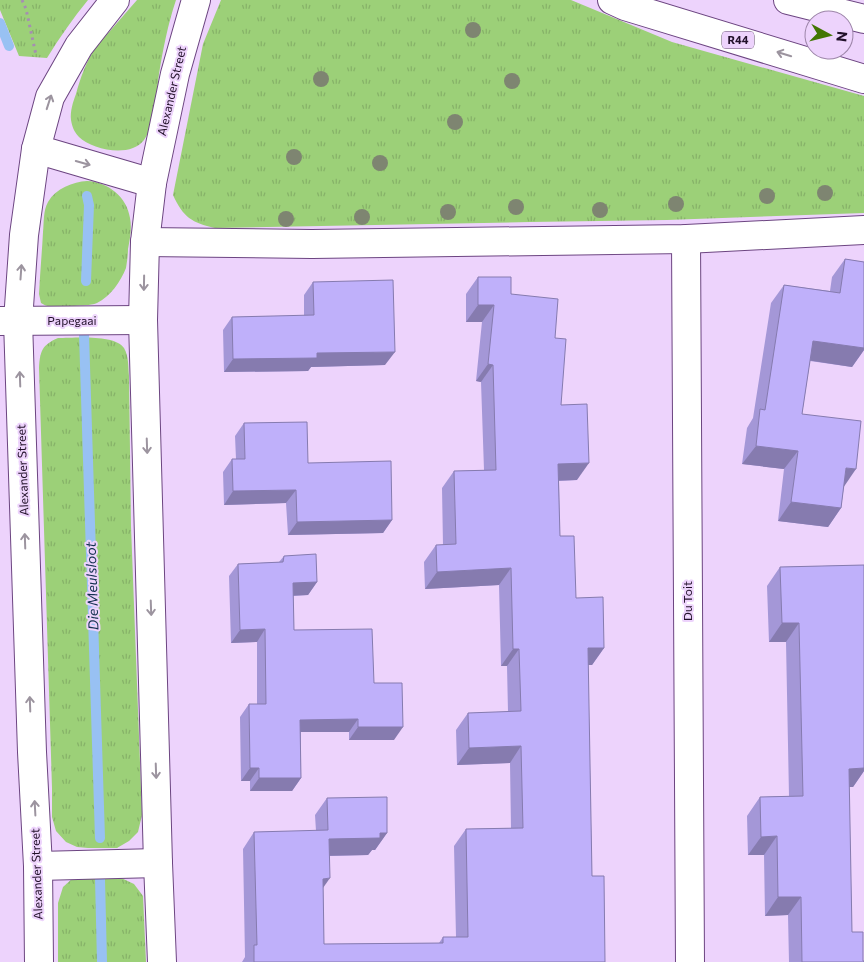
<svg xmlns="http://www.w3.org/2000/svg" width="864" height="962" viewBox="0 0 864 962" font-family="Commissioner,sans-serif">
  <style>
    .grass { fill: url(#grass-tufts) }
    .lines { fill: none; stroke-linecap: round; stroke-linejoin: round }
    .stream { stroke: #98c1f3; stroke-width: 10 }
    .street-casing { stroke: #6c4581; stroke-width: 30 }
    .primary-casing { stroke: #6c4581; stroke-width: 30 }
    .path { stroke: #a58eb1; stroke-width: 3; stroke-dasharray: 2.5 4; stroke-linecap: butt }
    .street { stroke: #fff; stroke-width: 28 }
    .primary { stroke: #fff; stroke-width: 28 }
    .tree { fill: #7e8571 }
    .wall { fill: #a497d7 }
    .shaded-wall { fill: #867baf }
    .building { fill: #bfb0fa; stroke: #867baf }
    .oneway { stroke: #9c949f }
    .labels { text-anchor: middle; stroke-width: 4; stroke-linejoin: round; paint-order: stroke }
    .shield { fill: #edd3fc; stroke: #5f4b69; stroke-width: 1 }
    .shield-label { font-size: 11px; font-weight: bold; fill: #22112a }
    .street-label { font-size: 12px; fill: #22112a; stroke: #edd3fc }
    .water-label { font-size: 14px; font-style: italic; fill: #143151; stroke: #edd3fc }
  </style>
  <defs>
    <pattern id="grass-tufts" width="24" height="20" patternUnits="userSpaceOnUse" patternTransform="scale(1.25)"><rect width="24" height="20" fill="#9cd078"/><path d="M3 7l-1-3M5 7V3M7 7l1-3M15 17l-1-3M17 17v-4M19 17l1-3" fill="none" stroke="#86b268"/></pattern>
  </defs>
  <rect width="100%" height="100%" fill="#edd3fc"/>
  <g class="grass">
    <path d="M0,0H88C73,18 60,37 47,58L19,56L0,10Z"/>
    <path d="M137,0H176C168,24 163,49 159,74C156,95 157,122 144,140C131,158 92,150 79,137C74,132 72,126 71,120C70,111 73,102 76,94C80,79 86,62 95,48C99,42 105,37 110,31C119,21 128,10 137,0Z"/>
    <path d="M221,0H571L672,42L864,96V213L667,220L530,222L215,228C192,223 183,217 173,195L203,44Z"/>
    <path d="M87,181C108,182 127,197 130,218C132,228 130,239 128,249C128,255 127,262 126,268C121,281 110,297 97,303C90,306 81,305 74,306C63,308 50,309 41,303L39,294C40,273 42,252 43,232C44,222 43,211 48,202C56,188 73,182 87,181Z"/>
    <path d="M58,338C74,338 115,334 124,348C129,356 128,368 129,376L131,526L142,815L138,832L129,841L117,848H88L77,847L66,842L56,831L52,817V788L39,368C40,351 42,345 58,338Z"/>
    <polygon points="117,876 134,884 143,896 146,962 58,962 58,903 63,887 73,878"/>
  </g>
  <g class="lines">
    <g class="stream">
      <polyline points="0,23 9,46"/>
      <polyline points="86,281 89,205 87,196"/>
      <polyline points="84,334 100,838"/>
      <polyline points="100,879 102,962"/>
    </g>
    <defs>
      <g id="street">
        <polyline points="36,149 152,183"/>
        <polyline points="686,239 690,962"/>
        <polyline points="145,242 312,244 686,239 864,230"/>
        <polyline points="0,321 143,320"/>
        <polyline points="38,866 158,863"/>
        <polyline points="39,962 38,866 32,752 18,321 24,235 36,149 50,97 79,46 115,0"/>
        <polyline points="162,962 158,863 143,320 145,242 152,183 175,74 196,0"/>
      </g>
      <g id="primary">
        <polyline points="612,0 625,6 864,79"/>
        <polyline points="788,0 864,19"/>
      </g>
    </defs>
    <use href="#street" class="street-casing"/>
    <use href="#primary" class="primary-casing"/>
    <polyline class="path" points="22,0 26,9 36,55"/>
    <use href="#street" class="street"/>
    <use href="#primary" class="primary"/>
  </g>
  <g class="tree">
    <circle cx="473" cy="30" r="8"/>
    <circle cx="321" cy="79" r="8"/>
    <circle cx="512" cy="81" r="8"/>
    <circle cx="455" cy="122" r="8"/>
    <circle cx="294" cy="157" r="8"/>
    <circle cx="380" cy="163" r="8"/>
    <circle cx="825" cy="193" r="8"/>
    <circle cx="767" cy="196" r="8"/>
    <circle cx="676" cy="204" r="8"/>
    <circle cx="516" cy="207" r="8"/>
    <circle cx="600" cy="210" r="8"/>
    <circle cx="448" cy="212" r="8"/>
    <circle cx="362" cy="217" r="8"/>
    <circle cx="286" cy="219" r="8"/>
  </g>
  <g class="wall">
    <polygon points="845,259 864,262 864,350 852,367 810,361 802,414 844,486 841,508 828,527 778,521 784,469 742,464 747,428 753,418 771,303 784,285 830,291 832,277"/>
    <polygon points="478,277 511,294 555,338 561,405 577,480 559,481 560,536 576,598 604,648 592,665 588,665 592,876 605,962 242,962 245,957 243,849 254,832 316,831 315,815 327,798 387,833 375,850 372,850 368,855 329,856 323,888 324,944 439,943 443,937 456,937 454,846 466,829 511,828 510,763 457,765 456,730 468,713 508,712 507,666 501,666 499,585 425,589 424,562 436,545 443,545 442,488 454,471 484,470 481,382 476,381 482,322 466,322 466,294"/>
    <polygon points="313,282 385,365 311,367 308,371 224,372 223,330 232,317 304,316 304,295"/>
    <polygon points="244,423 308,463 392,520 383,533 288,535 286,503 224,505 223,472 232,459 236,459 235,436"/>
    <polygon points="284,556 317,582 308,595 293,596 294,630 374,683 394,740 349,740 349,732 301,732 301,778 292,791 250,791 250,781 241,781 240,717 249,704 257,704 257,642 231,643 229,576 238,564 279,562"/>
    <polygon points="864,565 864,771 853,787 849,787 852,932 863,961 864,962 789,962 788,915 765,916 764,855 748,855 747,816 760,797 789,796 786,642 769,642 767,586 780,567"/>
  </g>
  <g class="shaded-wall">
    <polygon points="478,305 494,305 482,322 466,322"/>
    <polygon points="813,341 864,348 864,350 852,367 800,359"/>
    <polygon points="395,352 385,365 311,367 308,371 224,372 233,359 317,353"/>
    <polygon points="488,364 493,365 481,382 476,381"/>
    <polygon points="756,446 798,451 784,469 742,464"/>
    <polygon points="589,463 577,480 546,481 558,464"/>
    <polygon points="846,468 856,469 843,488"/>
    <polygon points="296,490 286,503 224,505 233,491"/>
    <polygon points="791,502 841,508 828,527 778,521"/>
    <polygon points="392,520 383,533 288,535 297,522"/>
    <polygon points="511,568 499,585 425,589 437,572"/>
    <polygon points="317,582 308,595 284,596 293,583"/>
    <polygon points="782,623 799,623 786,642 769,642"/>
    <polygon points="265,629 257,642 231,643 240,630"/>
    <polygon points="588,648 604,648 592,665 576,665"/>
    <polygon points="513,649 519,649 507,666 501,666"/>
    <polygon points="358,719 349,732 291,732 300,720"/>
    <polygon points="358,727 403,727 394,740 349,740"/>
    <polygon points="521,746 510,763 457,765 469,748"/>
    <polygon points="250,768 259,768 250,781 241,781"/>
    <polygon points="864,768 864,771 853,787 836,787 849,769"/>
    <polygon points="259,778 301,778 292,791 250,791"/>
    <polygon points="380,833 387,833 375,850 372,850 368,855 317,856 329,839"/>
    <polygon points="777,836 764,855 748,855 761,837"/>
    <polygon points="330,878 318,895 323,879"/>
    <polygon points="778,897 801,897 788,915 765,916"/>
  </g>
  <g class="building">
    <polygon points="845,259 864,262 864,348 813,341 802,414 861,421 856,469 846,468 841,508 791,502 798,451 756,446 760,409 765,410 784,285 840,293"/>
    <polygon points="478,277 511,277 511,294 558,299 555,338 566,339 561,405 587,404 589,463 558,464 560,536 574,536 576,598 603,597 604,648 588,648 592,876 604,876 605,962 254,962 254,945 257,945 254,832 328,830 327,798 387,797 387,833 380,833 380,838 329,839 330,878 323,879 324,944 443,943 443,937 468,937 466,829 523,828 521,746 469,748 468,713 521,711 519,649 513,649 511,568 437,572 436,545 456,544 454,471 496,470 493,365 488,364 494,305 478,305"/>
    <polygon points="393,280 395,352 317,353 317,358 233,359 232,317 314,315 313,282"/>
    <polygon points="307,422 308,463 391,461 392,520 297,522 296,490 233,491 232,459 245,459 244,423"/>
    <polygon points="316,554 317,582 293,583 294,630 372,629 374,683 402,683 403,727 358,727 358,719 300,720 301,778 259,778 259,768 250,768 249,704 266,704 265,629 240,630 238,564 283,562 284,556"/>
    <polygon points="864,565 864,768 849,769 852,932 863,932 863,961 864,961 864,962 802,962 801,897 778,897 777,836 761,837 760,797 803,796 799,623 782,623 780,567"/>
  </g>
  <defs><path id="oneway-shaft" d="M-6 0H5M1.5-3L5.5 0L1.5 3" fill="none" stroke-width="1.6" stroke-linecap="round" stroke-linejoin="round" transform="scale(1.25)"/></defs>
  <g class="oneway">
    <use href="#oneway-shaft" transform="translate(784 54) rotate(-163)"/>
    <use href="#oneway-shaft" transform="translate(49 102) rotate(-72)"/>
    <use href="#oneway-shaft" transform="translate(83 163) rotate(16)"/>
    <use href="#oneway-shaft" transform="translate(21 272) rotate(-86)"/>
    <use href="#oneway-shaft" transform="translate(144 283) rotate(91)"/>
    <use href="#oneway-shaft" transform="translate(20 379) rotate(-92)"/>
    <use href="#oneway-shaft" transform="translate(147 446) rotate(88)"/>
    <use href="#oneway-shaft" transform="translate(25 541) rotate(-92)"/>
    <use href="#oneway-shaft" transform="translate(151 608) rotate(88)"/>
    <use href="#oneway-shaft" transform="translate(30 704) rotate(-92)"/>
    <use href="#oneway-shaft" transform="translate(156 771) rotate(88)"/>
    <use href="#oneway-shaft" transform="translate(35 808) rotate(-93)"/>
  </g>
  <g class="labels">
    <rect class="shield" x="722" y="31.5" width="32" height="17" rx="4"/>
    <g class="shield-label">
      <text x="738" y="44">R44</text>
    </g>
    <g class="street-label">
      <text transform="translate(172 91) rotate(-77)" y="4">Alexander Street</text>
      <text x="72" y="325">Papegaai</text>
      <text transform="translate(23 470) rotate(-92)" y="4">Alexander Street</text>
      <text transform="translate(688 601) rotate(-90)" y="4">Du Toit</text>
      <text transform="translate(37 874) rotate(-92)" y="4">Alexander Street</text>
    </g>
    <g class="water-label">
      <text transform="translate(92 586) rotate(-92)" y="5">Die Meulsloot</text>
    </g>
  </g>
  <g transform="translate(829 35) rotate(97)"><circle r="24" fill="#edd3fc" stroke="#9c85a8"/>
  <path d="M0-4L9 19L0 12L-9 19Z" fill="#427602"/>
  <text y="-8" font-size="14" font-weight="bold" text-anchor="middle" fill="#22112a">N</text>
  </g>
</svg>
